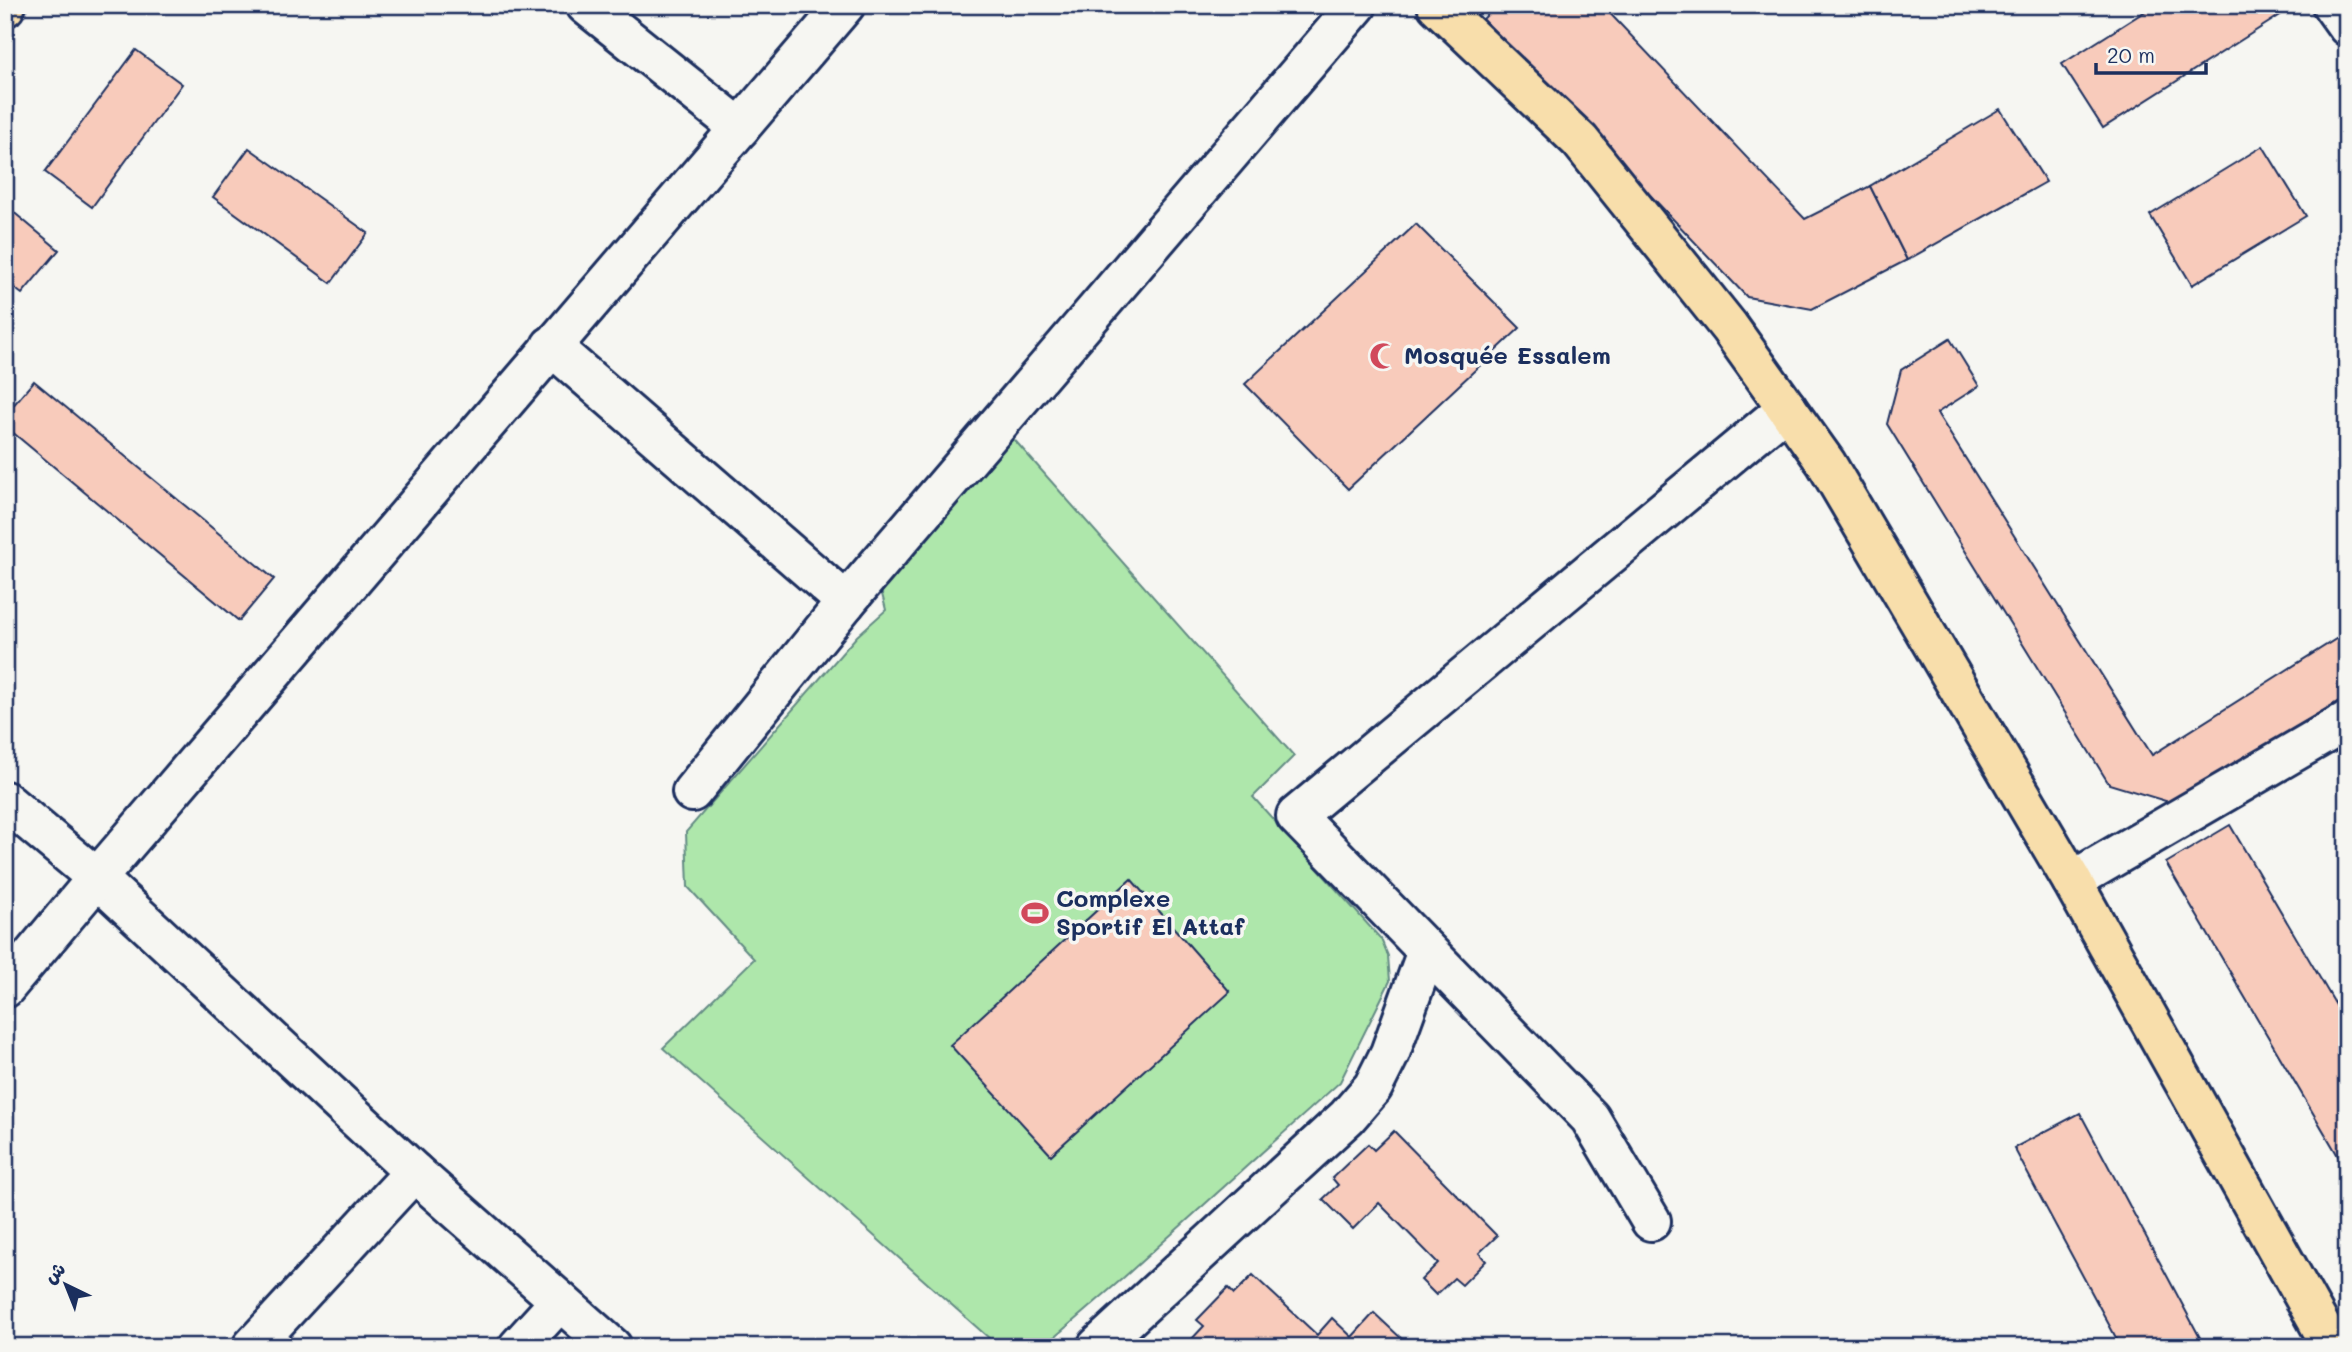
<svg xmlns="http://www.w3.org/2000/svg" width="2352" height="1352" viewBox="0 0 2352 1352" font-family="Mali,'Playpen Sans Arabic',sans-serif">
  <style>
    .green { fill: #aee7ab; stroke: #648b84; stroke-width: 2 }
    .building { fill: #f8cbbb; stroke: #1b2f5e; stroke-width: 2 }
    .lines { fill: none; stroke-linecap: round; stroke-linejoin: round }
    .minor-casing { stroke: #1b2f5e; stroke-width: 44 }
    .major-casing { stroke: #1b2f5e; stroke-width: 44 }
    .minor { stroke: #f6f6f2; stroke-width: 38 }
    .major { stroke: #f8deab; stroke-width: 38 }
    .labels { text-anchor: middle; stroke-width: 7; stroke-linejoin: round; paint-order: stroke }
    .poi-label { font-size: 24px; font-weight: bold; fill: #1b2f5e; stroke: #f6f6f2; text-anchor: start }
  </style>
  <rect width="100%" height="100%" fill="#f6f6f2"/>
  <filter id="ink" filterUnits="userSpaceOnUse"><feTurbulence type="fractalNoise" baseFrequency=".0143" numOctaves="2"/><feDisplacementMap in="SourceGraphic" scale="14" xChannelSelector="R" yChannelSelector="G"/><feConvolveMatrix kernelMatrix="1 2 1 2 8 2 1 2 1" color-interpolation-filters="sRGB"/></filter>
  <g filter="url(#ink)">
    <polygon class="green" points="1011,436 1294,756 1253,797 1381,939 1388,956 1390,981 1340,1082 1122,1279 1043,1347 999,1347 663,1048 754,959 688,887 686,832 857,636 886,610 881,590"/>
    <g class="building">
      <polygon points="1497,5 1602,5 1805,219 1870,186 1907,260 1812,309 1747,297 1483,19"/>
      <polygon points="2155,5 2277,5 2282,14 2103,128 2062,64"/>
      <polygon points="136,50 182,84 92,207 45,172"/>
      <polygon points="2000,109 2046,182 1907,260 1870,186"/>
      <polygon points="2263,146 2306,216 2192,285 2150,215"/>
      <polygon points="249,148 368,233 331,283 213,197"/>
      <polygon points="5,205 59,250 22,294 5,281"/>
      <polygon points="1416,224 1520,328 1348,489 1245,384"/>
      <polygon points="1950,339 1979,386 1937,413 2152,755 2347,632 2347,696 2172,803 2109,784 1887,424 1901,370"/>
      <polygon points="34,381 274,579 239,621 5,426 5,415"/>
      <polygon points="2230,825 2347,1024 2347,1171 2166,863"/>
      <polygon points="1131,879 1230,992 1051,1155 950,1045"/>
      <polygon points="2080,1113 2205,1347 2121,1347 2014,1148"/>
      <polygon points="1394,1131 1497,1236 1479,1253 1486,1261 1462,1285 1454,1278 1436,1295 1421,1280 1438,1263 1379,1203 1353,1229 1323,1199 1338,1185 1332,1178 1368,1144 1374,1150"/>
      <polygon points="1253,1275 1317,1335 1332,1318 1352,1337 1374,1313 1403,1340 1397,1347 1193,1347 1189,1342 1204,1326 1197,1320 1228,1288 1234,1294"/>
    </g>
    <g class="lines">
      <defs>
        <g id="minor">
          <polyline points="586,5 740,128"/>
          <polyline points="2332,5 2347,26"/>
          <polyline points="551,346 846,602"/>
          <polyline points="692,792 846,602 1357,5"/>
          <polyline points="5,801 97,878 414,1172 612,1347"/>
          <polyline points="2072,881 2347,721"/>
          <polyline points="5,988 97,878 845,5"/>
          <polyline points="1651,1221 1590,1118 1296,816 1787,408"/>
          <polyline points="252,1347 414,1172"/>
          <polyline points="518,1347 560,1301"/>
          <polyline points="1097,1347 1347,1117 1373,1087 1390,1053 1427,951"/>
        </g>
        <g id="major">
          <polyline points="1437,5 1580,141 1729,327 1826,463 2072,881 2332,1347"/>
          <polyline points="5,7 6,5"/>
        </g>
      </defs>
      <use href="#minor" class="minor-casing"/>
      <use href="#major" class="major-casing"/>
      <use href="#minor" class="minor"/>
      <use href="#major" class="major"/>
    </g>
  </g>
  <defs>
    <symbol id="mosque-bare" viewBox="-9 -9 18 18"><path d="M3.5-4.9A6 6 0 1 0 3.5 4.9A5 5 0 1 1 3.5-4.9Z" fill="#d1495b" stroke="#f6f6f2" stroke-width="2.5" paint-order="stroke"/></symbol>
    <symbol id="stadium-bare" viewBox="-9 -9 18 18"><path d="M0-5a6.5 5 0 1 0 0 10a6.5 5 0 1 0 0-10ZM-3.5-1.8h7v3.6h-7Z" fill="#d1495b" stroke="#f6f6f2" stroke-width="2.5" paint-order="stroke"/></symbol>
  </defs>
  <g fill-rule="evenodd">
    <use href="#mosque-bare" x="1364" y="337" width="38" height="38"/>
    <use href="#stadium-bare" x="1016" y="894" width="38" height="38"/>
  </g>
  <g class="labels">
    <g class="poi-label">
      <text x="1404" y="364">Mosquée Essalem</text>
      <text x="1056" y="907">Complexe<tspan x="1056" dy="28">Sportif El Attaf</tspan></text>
    </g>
  </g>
  <rect width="2352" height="1352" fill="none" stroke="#f6f6f2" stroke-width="28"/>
  <rect x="14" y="14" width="2324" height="1324" fill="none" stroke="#1b2f5e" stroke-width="2.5" filter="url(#ink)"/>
  <g transform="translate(66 1285) rotate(317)" stroke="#f6f6f2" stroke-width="5" paint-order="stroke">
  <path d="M0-5L12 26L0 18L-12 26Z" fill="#1b2f5e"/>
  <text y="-10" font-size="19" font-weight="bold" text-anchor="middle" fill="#1b2f5e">ش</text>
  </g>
  <path d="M2096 63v10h110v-10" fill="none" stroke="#1b2f5e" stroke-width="3.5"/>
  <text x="2107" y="63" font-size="21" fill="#1b2f5e" stroke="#f6f6f2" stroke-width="5" paint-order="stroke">20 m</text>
</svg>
